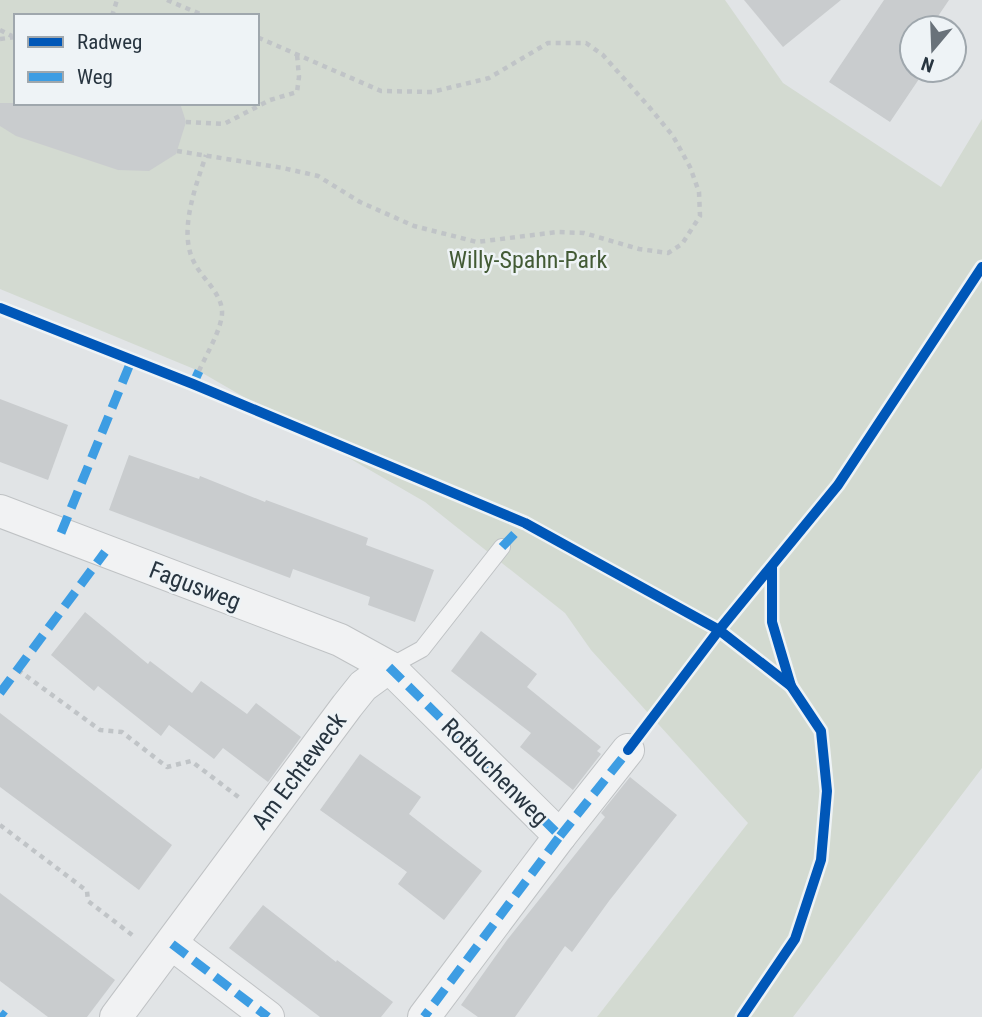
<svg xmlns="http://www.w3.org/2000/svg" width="982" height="1017" viewBox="0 0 982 1017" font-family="'Roboto Condensed',sans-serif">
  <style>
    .green { fill: #d3dad1; fill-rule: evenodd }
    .building { fill: #c9ccce }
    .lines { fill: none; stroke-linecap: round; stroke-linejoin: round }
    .lane-casing { stroke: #bfc2c4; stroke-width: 18 }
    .street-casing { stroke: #bfc2c4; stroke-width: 34 }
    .path { stroke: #c0c4c7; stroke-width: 4.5; stroke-dasharray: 5 5; stroke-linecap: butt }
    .lane { stroke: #f1f2f3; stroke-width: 16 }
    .street { stroke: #f1f2f3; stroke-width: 32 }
    .quiet { stroke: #3d9de3; stroke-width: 9; stroke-dasharray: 18 9; stroke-linecap: butt }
    .cycleway-casing { stroke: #eef3f6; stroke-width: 15 }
    .cycleway { stroke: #0057b8; stroke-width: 10 }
    .labels { text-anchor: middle; stroke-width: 5; stroke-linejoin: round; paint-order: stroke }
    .park-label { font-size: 24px; fill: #435b35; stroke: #eef3f6 }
    .street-label { font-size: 24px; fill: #283540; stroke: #eef3f6 }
  </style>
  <rect width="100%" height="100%" fill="#e1e4e6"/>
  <path class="green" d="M0,0H725L783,83L941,187L982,119V768L793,1017H597L748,823L591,650L565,613L425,502L199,371L0,289ZM16,16H257V103H16Z"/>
  <g class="building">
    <polygon points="744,0 841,0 783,47"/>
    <polygon points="884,0 949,0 930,28 912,28 912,70 921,76 890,122 829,82"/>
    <polygon points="0,103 180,103 186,122 176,154 149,171 118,170 16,136 0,126"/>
    <polygon points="0,399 68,425 48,480 0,462"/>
    <polygon points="129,455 199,479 200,476 265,502 266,500 312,517 368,538 366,545 434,570 415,622 368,605 370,597 293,569 290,578 109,510"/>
    <polygon points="85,612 148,664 150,661 192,693 201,681 247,714 256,703 301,737 268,782 223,748 214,759 169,725 161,736 98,686 94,691 51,655"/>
    <polygon points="481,631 537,674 527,687 601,747 597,751 601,754 573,790 520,747 531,733 451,671"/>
    <polygon points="0,713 172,845 139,890 0,787"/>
    <polygon points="360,754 421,797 409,814 482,871 444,920 398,884 407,872 320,810"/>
    <polygon points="630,777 677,815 609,901 572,952 565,946 515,1017 478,1017 461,1005 507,940 605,817 601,813"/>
    <polygon points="0,893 115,980 87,1017 48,1017 0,981"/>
    <polygon points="263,905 336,962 337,960 393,1002 381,1017 320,1017 229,948"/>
  </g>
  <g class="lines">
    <defs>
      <polyline id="lane" points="389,667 422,649 502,547"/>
      <g id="street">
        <polyline points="0,511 340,640 389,667 560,836 424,1017"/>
        <polyline points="560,836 628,750"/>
        <polyline points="172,944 268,1017"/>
        <polyline points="116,1017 347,706 363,686 389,667"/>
      </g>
    </defs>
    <use href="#lane" class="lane-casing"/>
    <use href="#street" class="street-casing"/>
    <g class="path">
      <polyline points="167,0 205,16"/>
      <polyline points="112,16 117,0"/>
      <polyline points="0,30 12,36"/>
      <polyline points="0,39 16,37"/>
      <polyline points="186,122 224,124 270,100 297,92 299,77 297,54"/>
      <polyline points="177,151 283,168 318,176 360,202 414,226 477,242 557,232 584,233 639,249 668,253 682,244 700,216 699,192 690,167 673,136 650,108 603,55 586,43 548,43 489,78 432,92 381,91 257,37"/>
      <path d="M199,371C206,355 223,327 222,311C221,293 203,279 195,264C177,233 196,186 206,155"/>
      <polyline points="18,670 100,730 122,732 167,767 191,761 241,799"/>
      <polyline points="0,825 87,891 88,901 136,938"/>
    </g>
    <use href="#lane" class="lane"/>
    <use href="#street" class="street"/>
    <g class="quiet">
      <polyline points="193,384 199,371"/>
      <polyline points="61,533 132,359"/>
      <polyline points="502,547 525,523"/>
      <polyline points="389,667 560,836 424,1017"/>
      <polyline points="0,693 105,552"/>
      <polyline points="560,836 632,746"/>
      <polyline points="172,944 268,1017"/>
      <polyline points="0,1013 5,1017"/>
    </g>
    <defs>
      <g id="cycleway">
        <polyline points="0,308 193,384 525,523 719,630 791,686 821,731 827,791 821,860 795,939 742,1017"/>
        <polyline points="772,567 772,622 791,686"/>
        <polyline points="628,750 719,630 838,485 982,267"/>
      </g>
    </defs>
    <use href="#cycleway" class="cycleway-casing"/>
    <use href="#cycleway" class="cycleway"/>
  </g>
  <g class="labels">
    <g class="park-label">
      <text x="528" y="268">Willy-Spahn-Park</text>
    </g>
    <g class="street-label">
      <text transform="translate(195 586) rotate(21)" y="8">Fagusweg</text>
      <text transform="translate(299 771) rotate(-53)" y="8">Am Echteweck</text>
      <text transform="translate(495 772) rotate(45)" y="8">Rotbuchenweg</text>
    </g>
  </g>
  <rect x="14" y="14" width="245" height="91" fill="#eef3f6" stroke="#9fa7ad" stroke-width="2"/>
  <rect x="28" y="37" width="35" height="10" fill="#0057b8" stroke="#9fa7ad" stroke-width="2"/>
  <text x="77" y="49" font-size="21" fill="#283540">Radweg</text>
  <rect x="28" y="72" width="35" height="10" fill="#3d9de3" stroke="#9fa7ad" stroke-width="2"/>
  <text x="77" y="84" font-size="21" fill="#283540">Weg</text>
  <g transform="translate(933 49) rotate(199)"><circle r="33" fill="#eef3f6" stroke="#9fa7ad" stroke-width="2"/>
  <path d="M0-5L12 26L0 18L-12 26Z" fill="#69727a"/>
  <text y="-10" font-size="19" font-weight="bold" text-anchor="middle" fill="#283540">N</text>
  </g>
</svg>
